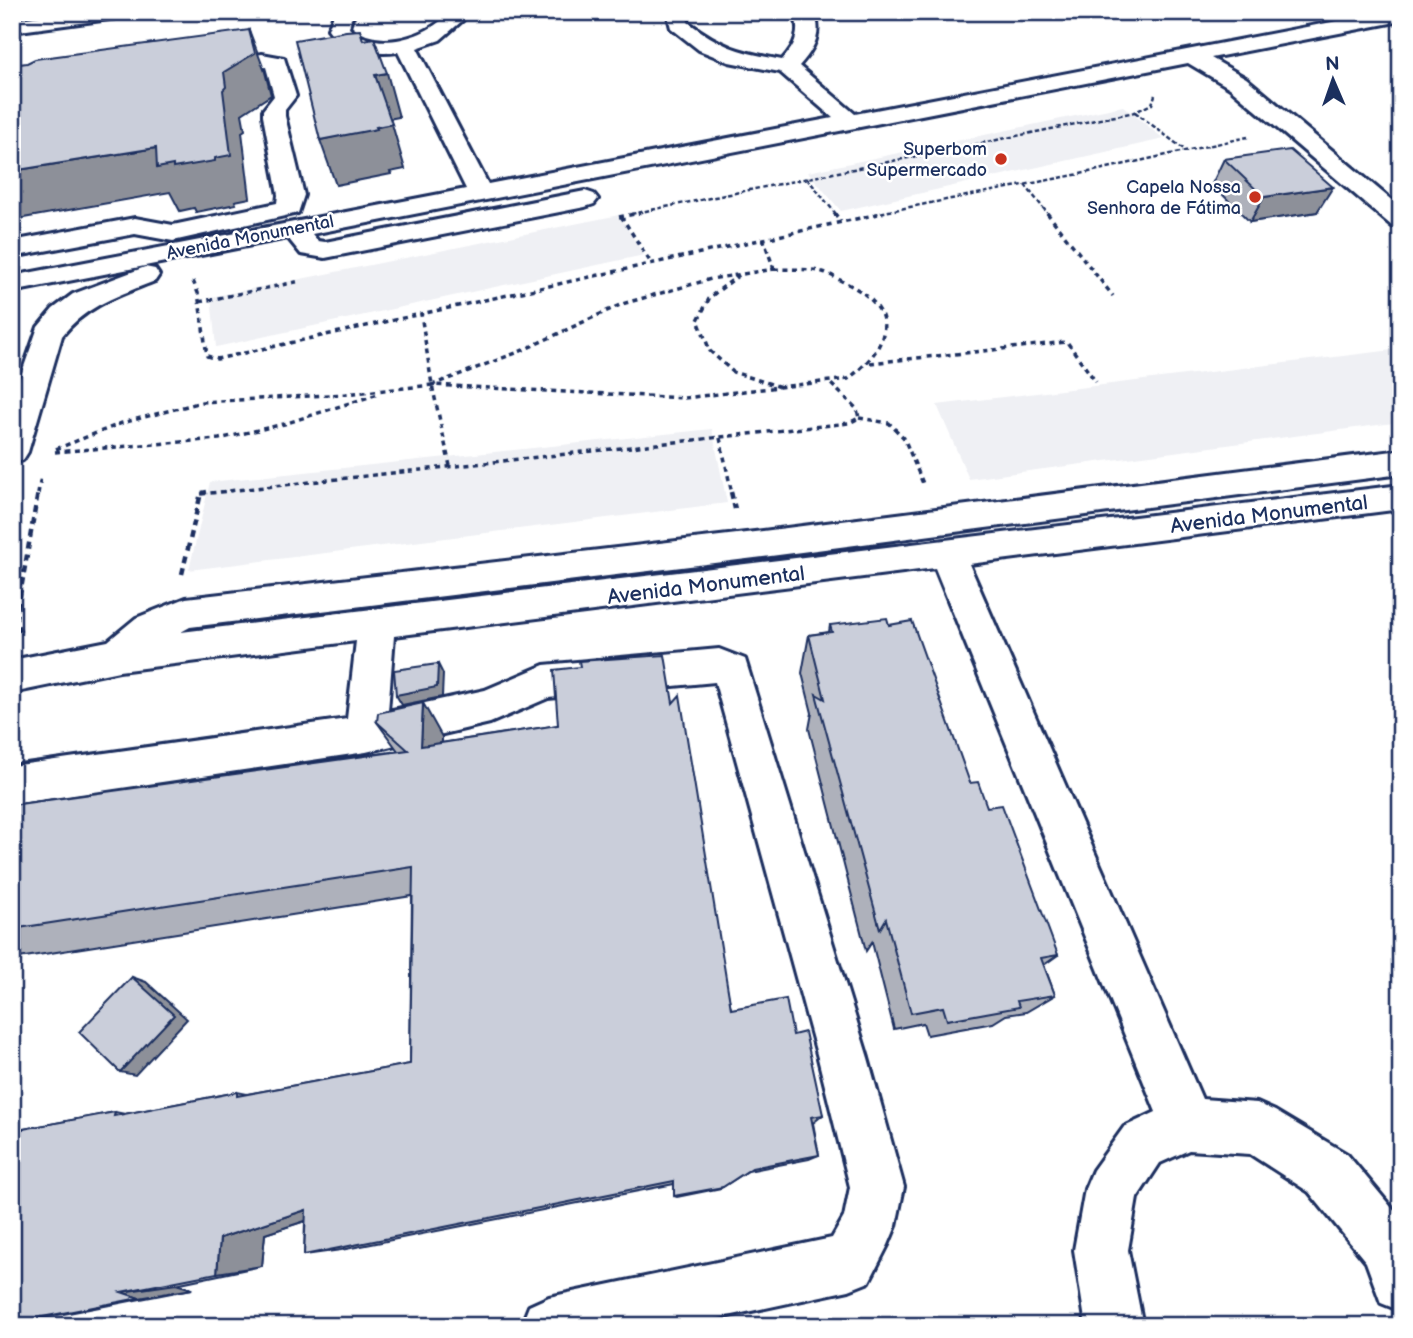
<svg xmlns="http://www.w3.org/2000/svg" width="1413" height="1338" viewBox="0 0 1413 1338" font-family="'Balsamiq Sans',sans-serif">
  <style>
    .built { fill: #eff0f4 }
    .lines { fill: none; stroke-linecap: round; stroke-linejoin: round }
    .minor-casing { stroke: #1b2f5e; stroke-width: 6 }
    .path-far2 { stroke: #1b2f5e; stroke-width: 2.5; stroke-dasharray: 4.5 2.5; stroke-linecap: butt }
    .path-far1 { stroke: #1b2f5e; stroke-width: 3.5; stroke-dasharray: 5 4.5; stroke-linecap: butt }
    .path { stroke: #1b2f5e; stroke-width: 4.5; stroke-dasharray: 7 5; stroke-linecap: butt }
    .minor { fill: #fff; fill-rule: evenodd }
    .wall { fill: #aeb1bb; stroke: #1b2f5e; stroke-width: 2 }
    .shaded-wall { fill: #8d9099; stroke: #1b2f5e; stroke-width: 2 }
    .building { fill: #caceda; stroke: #1b2f5e; stroke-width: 2 }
    .poi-dot { fill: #c8321e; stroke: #fff; stroke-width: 2.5 }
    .labels { text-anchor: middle; stroke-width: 5; stroke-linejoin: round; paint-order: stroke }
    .far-poi-label { font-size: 18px; fill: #1b2f5e; stroke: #fff; text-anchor: end }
    .far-street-label { font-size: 18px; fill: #1b2f5e; stroke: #fff }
    .street-label { font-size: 21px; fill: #1b2f5e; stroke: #fff }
  </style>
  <rect width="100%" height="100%" fill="#fff"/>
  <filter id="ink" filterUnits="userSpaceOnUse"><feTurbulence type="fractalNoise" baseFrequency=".0143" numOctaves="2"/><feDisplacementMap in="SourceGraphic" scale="14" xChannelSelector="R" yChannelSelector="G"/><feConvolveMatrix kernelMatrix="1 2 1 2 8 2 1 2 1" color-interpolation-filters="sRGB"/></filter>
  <g filter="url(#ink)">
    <g class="built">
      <polygon points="1123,106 1164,139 841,211 808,172"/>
      <polygon points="619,215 644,255 216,347 211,297"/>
      <polygon points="1401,349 1401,422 969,479 937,405"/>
      <polygon points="712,429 727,503 189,570 210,482"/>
    </g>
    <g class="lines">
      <defs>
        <g id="minor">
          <polygon points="70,12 127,12 117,18 12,32 12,20"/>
          <path d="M335,12H357L351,19L349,28C374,51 419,40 443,19L442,12H462L463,20L440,40L417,48L488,184L833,118L780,72L729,62L699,50L671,28L667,12H687L688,22C722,48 740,52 782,60C796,45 801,32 794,12H814C823,34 814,49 799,66L855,114L1384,12H1401V21L1211,58L1246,78L1401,208V229L1392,226L1230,88L1188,63L312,234L318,241L325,242L585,191L594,194L598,199L594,204L585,207L325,258L301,254L288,238L12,292V276L466,189L398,52C373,55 344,51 328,29Z"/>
          <polygon points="262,54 284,58 296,96 285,110 285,116 304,195 298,213 173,241 135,234 12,257 12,241 135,218 173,225 277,203 278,195 263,116 263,110 274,96 266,67 208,74 200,73 197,68 200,63 208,62"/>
          <path d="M145,267L155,269L159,275L155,281C120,295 86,305 62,336L28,452L23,460L12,463V401L38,327L53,309L73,294Z"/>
          <polygon points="1401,450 1401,474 763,557 190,627 181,632 1401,485 1401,509 969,564 1202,1099 1257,1103 1275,1111 1347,1154 1401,1219 1401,1311 1381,1303 1366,1262 1309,1192 1250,1154 1189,1150 1160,1163 1137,1198 1128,1250 1143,1326 1086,1326 1074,1250 1085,1189 1093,1170 1124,1127 1156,1112 935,568 394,636 388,711 485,690 544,665 719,649 745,659 868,1058 904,1187 896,1226 888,1245 869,1282 849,1290 682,1326 521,1326 529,1306 549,1297 832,1238 844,1217 850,1187 818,1058 715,682 548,698 490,723 366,752 12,804 12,766 347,719 356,641 119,671 12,693 12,660 108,641 136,618 186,598 763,531"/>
        </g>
      </defs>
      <use href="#minor" class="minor-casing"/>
      <g class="path-far2">
        <polyline points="1135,112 1185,150"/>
        <polyline points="807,178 836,214"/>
        <polyline points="1025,185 1048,214"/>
        <polyline points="631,214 1135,112 1152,104 1155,95"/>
        <polyline points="874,214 1085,173 1248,137"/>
      </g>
      <g class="path-far1">
        <polyline points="834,213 841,221"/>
        <polyline points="1047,213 1113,296"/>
        <polyline points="621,216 651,263"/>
        <polyline points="619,217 640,213"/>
        <polyline points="763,238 774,269"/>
        <path d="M774,269C789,270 808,268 823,272C831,274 840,281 848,284C901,311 890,347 848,379L684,398L432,385L521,351L622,304L711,279Z"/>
        <polyline points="739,275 710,297 698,320 710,351 733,372 784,388"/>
        <polyline points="193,281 198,293 207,356 217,359 421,314"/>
        <polyline points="199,302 301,281"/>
        <polyline points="870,363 1067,342 1096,382"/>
        <polyline points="859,418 889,423 904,438 924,486"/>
        <polyline points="720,438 732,494"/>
        <polyline points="56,449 122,423 202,402 346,394 432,385"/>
        <polyline points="55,452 219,439 284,424 378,394"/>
        <polyline points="450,466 432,385 421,314 883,213"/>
        <polyline points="38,494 41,476"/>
        <polyline points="201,494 849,423 859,418 857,409 829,382"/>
      </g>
      <g class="path">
        <polyline points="731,492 735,509"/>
        <polyline points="182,574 201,493 207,492"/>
        <polyline points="20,632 16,618 38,492"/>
      </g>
      <use href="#minor" class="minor"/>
    </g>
    <g class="wall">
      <polygon points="1224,159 1317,212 1250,222 1212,184"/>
      <polygon points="830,625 889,625 970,783 987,807 1058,955 1044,965 1055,995 1026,1012 1006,1015 993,1023 927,1035 923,1023 894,1029 872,942 866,951 809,729 812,713 802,673 809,635 829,632"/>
      <polygon points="673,703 731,1009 793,1035 823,1115 813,1123 819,1155 809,1159 748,1171 721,1188 677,1197 674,1196 674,1184 341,1250 304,1255 305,1221 265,1234 262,1266 176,1284 192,1289 12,1324 12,1131 115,1112 125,1114 237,1092 247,1094 410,1064 412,896 12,959 12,805 398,751 377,722 442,737 442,743 558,725"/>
    </g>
    <g class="shaded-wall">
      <polygon points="249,30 265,72 271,95 242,114 245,130 242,132 250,198 235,201 236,204 196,212 194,208 180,211 170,192 12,220 12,171 156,148 223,90 224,72"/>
      <polygon points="387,73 399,117 388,119 375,75"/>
      <polygon points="392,124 405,169 390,172 391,174 336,185 320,140"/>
      <polygon points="1333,187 1317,212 1250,222 1264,197"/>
      <polygon points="438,664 443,674 442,697 402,705 396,695"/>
      <polygon points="423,703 442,737 441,777 421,746"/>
      <polygon points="132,977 146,982 187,1019 135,1075 120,1072"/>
      <polygon points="342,1209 265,1234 262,1266 217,1273 220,1238 306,1210"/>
      <polygon points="176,1284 192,1289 139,1298 121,1292"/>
    </g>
    <g class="building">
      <polygon points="249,30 255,53 224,72 226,87 223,90 231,155 215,158 215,161 173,168 173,165 157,168 156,148 12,171 12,65 27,63 35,59"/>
      <polygon points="360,30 363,40 374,38 387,73 375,75 392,124 376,127 377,129 320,140 295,40 346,31"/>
      <polygon points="1290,150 1333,187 1264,197 1224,159"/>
      <polygon points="887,618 889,625 912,621 970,783 978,782 987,807 1002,805 1058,955 1041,958 1055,995 1017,1001 1019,1007 947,1020 943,1007 911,1013 886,919 880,929 816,694 825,699 809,635 832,632 830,625"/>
      <polygon points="665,655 673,703 680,695 731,1009 786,999 793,1035 805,1032 823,1115 811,1117 819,1155 752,1168 723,1187 674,1196 674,1181 304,1255 306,1210 220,1238 217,1273 121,1292 139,1298 12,1323 12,1131 115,1112 114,1116 237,1092 237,1096 410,1064 413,867 12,929 12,805 408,750 377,722 378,713 423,703 421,746 558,725 554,670 580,667 579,661"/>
      <polygon points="438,664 437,687 396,695 394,670"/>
      <polygon points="132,977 174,1015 120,1072 79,1032"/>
    </g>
  </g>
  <g class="poi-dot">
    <circle cx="1001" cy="159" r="7"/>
    <circle cx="1255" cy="197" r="7"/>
  </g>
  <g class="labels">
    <g class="far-poi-label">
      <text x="987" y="155">Superbom<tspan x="987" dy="21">Supermercado</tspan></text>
      <text x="1241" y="193">Capela Nossa<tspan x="1241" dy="21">Senhora de Fátima</tspan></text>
    </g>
    <g class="far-street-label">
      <text transform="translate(250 237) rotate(-11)" y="6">Avenida Monumental</text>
    </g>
    <g class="street-label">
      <text transform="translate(1269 514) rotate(-7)" y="7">Avenida Monumental</text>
      <text transform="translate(706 585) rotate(-7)" y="7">Avenida Monumental</text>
    </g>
  </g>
  <rect width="1413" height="1338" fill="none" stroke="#fff" stroke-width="42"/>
  <rect x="21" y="21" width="1371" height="1296" fill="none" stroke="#1b2f5e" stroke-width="2.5" filter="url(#ink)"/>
  <g transform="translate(1333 80) rotate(358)" stroke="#ffffff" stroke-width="5" paint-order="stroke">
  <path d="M0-5L12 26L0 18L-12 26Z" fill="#1b2f5e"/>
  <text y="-10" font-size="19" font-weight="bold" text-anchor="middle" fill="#1b2f5e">N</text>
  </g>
</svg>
